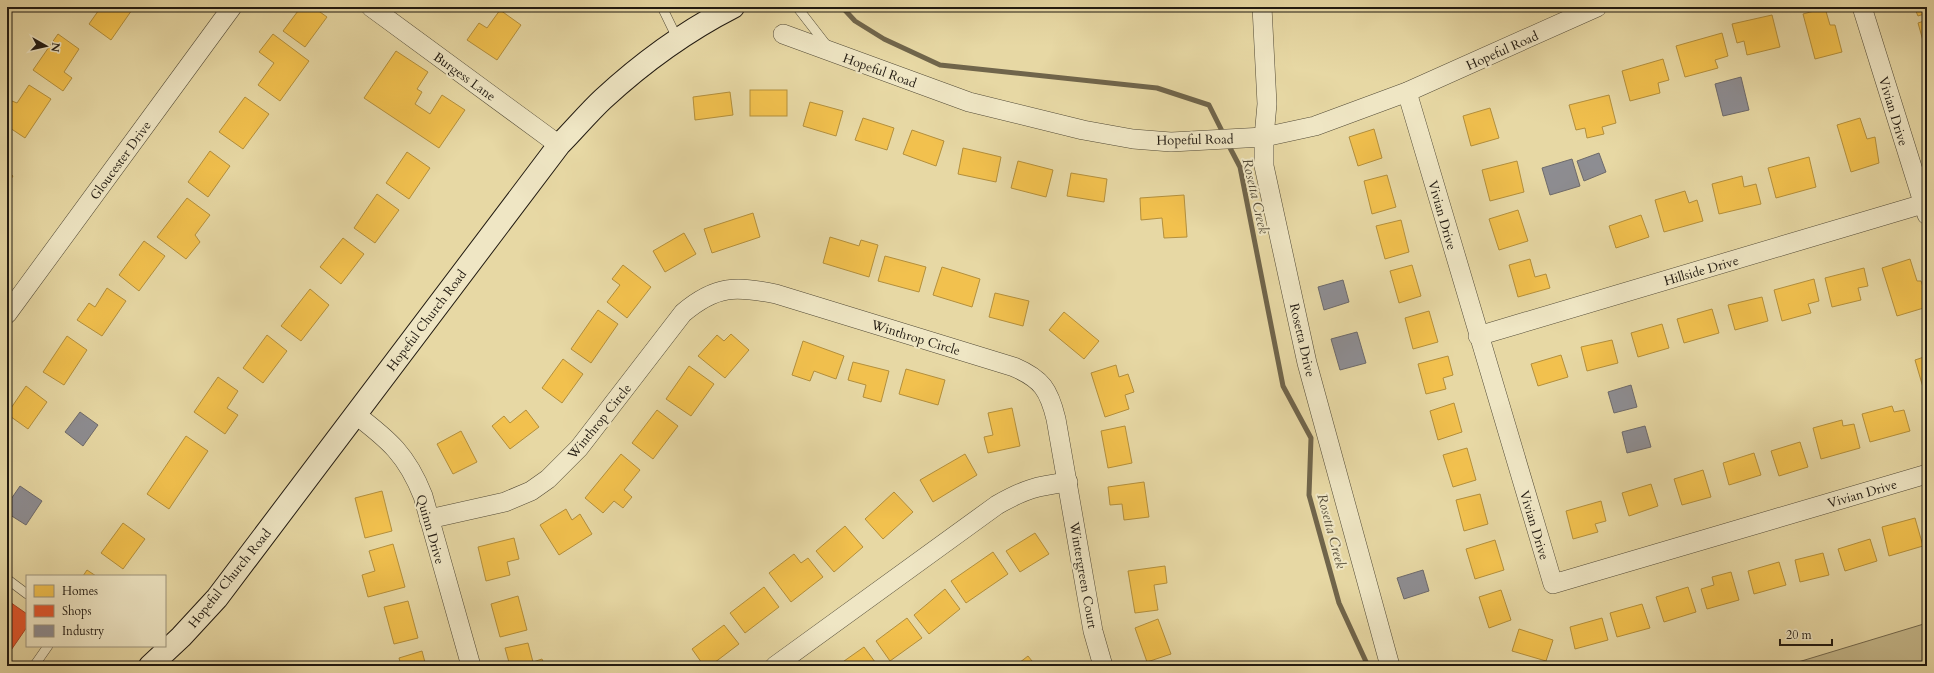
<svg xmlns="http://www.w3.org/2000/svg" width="1934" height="673" viewBox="0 0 1934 673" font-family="Cardo,serif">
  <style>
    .green { fill: #c5b88b; stroke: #73694e }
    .homes { fill: #f2c14e; stroke: #b38f3c }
    .shops { fill: #e4572e; stroke: #aa4525 }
    .industry { fill: #8d8d92; stroke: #6d6a6b }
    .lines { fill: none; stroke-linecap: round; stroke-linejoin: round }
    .stream { stroke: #70654b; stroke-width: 5 }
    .lane-casing { stroke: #524a36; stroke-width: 10 }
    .street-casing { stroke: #524a36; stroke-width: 20 }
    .secondary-casing { stroke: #211a11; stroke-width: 24 }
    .lane { stroke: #efe6c4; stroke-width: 9 }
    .street { stroke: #efe6c4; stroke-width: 19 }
    .secondary { stroke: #efe6c4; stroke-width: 22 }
    .labels { text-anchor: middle; stroke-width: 4; stroke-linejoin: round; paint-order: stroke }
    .street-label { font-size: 13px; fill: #211a11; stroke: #efe6c4 }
    .water-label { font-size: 14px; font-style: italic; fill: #554c38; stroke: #efe6c4 }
  </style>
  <rect width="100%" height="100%" fill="#e7d8a4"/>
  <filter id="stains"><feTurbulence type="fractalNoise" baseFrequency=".005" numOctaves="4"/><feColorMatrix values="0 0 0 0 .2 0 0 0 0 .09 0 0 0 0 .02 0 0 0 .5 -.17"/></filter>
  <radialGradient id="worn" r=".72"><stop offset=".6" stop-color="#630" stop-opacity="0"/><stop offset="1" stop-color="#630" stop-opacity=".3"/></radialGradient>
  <polygon class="green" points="1927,623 1927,666 1785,666"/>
  <g class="homes">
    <polygon points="101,7 134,7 111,40 89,24"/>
    <polygon points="301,7 313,7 327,17 305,47 283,31"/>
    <polygon points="1914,7 1927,7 1927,13 1918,16"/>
    <polygon points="1825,8 1830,25 1835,25 1842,52 1815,59 1803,14"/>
    <polygon points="500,10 521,25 497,60 467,40 479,23 487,28"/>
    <polygon points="1772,15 1780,47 1747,55 1744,41 1737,43 1732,24"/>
    <polygon points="1927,20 1927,55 1918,23"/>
    <polygon points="1722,33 1728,56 1715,60 1718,68 1685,77 1676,46"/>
    <polygon points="58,34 79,49 64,72 72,78 63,91 33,70"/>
    <polygon points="273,34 309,61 280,101 258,85 274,63 259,52"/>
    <polygon points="396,51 428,72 417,89 422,92 415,104 430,114 442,95 465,110 439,148 364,98"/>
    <polygon points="1663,59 1669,80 1658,83 1660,93 1630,101 1622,71"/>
    <polygon points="29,85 51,99 25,138 7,126 7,99 17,103"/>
    <rect x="750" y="90" width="37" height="26"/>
    <polygon points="730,92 733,115 695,120 693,97"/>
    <polygon points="1609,95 1616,123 1602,127 1604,134 1587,138 1585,128 1576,130 1569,105"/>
    <polygon points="245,97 269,114 243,149 219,132"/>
    <polygon points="810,102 843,111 836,136 803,126"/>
    <polygon points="1490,108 1499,138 1471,146 1463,116"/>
    <polygon points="863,118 894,128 887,150 855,140"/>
    <polygon points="1860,118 1867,139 1875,137 1879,163 1851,172 1837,125"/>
    <polygon points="1374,129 1382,158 1358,166 1349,137"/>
    <polygon points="912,130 944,141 936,166 903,154"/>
    <polygon points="963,148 1001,157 996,182 958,174"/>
    <polygon points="210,151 230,166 208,197 188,182"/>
    <polygon points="407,152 430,168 409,199 386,183"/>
    <polygon points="1809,157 1816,187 1776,198 1768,168"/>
    <polygon points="1018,161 1053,170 1046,197 1011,188"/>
    <polygon points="1517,161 1524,192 1490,201 1482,170"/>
    <polygon points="7,171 13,176 7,185"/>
    <polygon points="1071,173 1107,179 1104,202 1067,196"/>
    <polygon points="1387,175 1396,207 1372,214 1364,181"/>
    <polygon points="1742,176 1744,187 1756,184 1761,204 1719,214 1712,184"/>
    <polygon points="1685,191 1689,203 1697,200 1703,221 1664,232 1655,200"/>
    <polygon points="377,194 399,210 375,243 354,228"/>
    <polygon points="1184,195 1187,237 1164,238 1162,218 1141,220 1140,198"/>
    <polygon points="187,198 210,215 195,235 200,242 186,259 157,237"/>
    <polygon points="1518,210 1528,241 1499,250 1489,219"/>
    <polygon points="753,213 760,237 712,253 704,229"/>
    <polygon points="1641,215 1649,237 1616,248 1609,226"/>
    <polygon points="1401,220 1409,252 1385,259 1376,226"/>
    <polygon points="684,233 696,254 665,272 653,251"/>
    <polygon points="830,237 859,246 861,240 878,245 869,277 823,263"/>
    <polygon points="343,238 364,254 341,284 320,267"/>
    <polygon points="144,241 165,256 139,291 119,275"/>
    <polygon points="885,256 926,267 919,292 878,281"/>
    <polygon points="1530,259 1535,277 1546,274 1550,288 1518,297 1509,265"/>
    <polygon points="1910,259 1917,281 1921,281 1927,299 1927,307 1897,316 1882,268"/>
    <polygon points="623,265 651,287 627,318 607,302 620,285 612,279"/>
    <polygon points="1412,265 1421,296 1399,303 1390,271"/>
    <polygon points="942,267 980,279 972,307 933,295"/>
    <polygon points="1864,268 1868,286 1858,288 1861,300 1832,307 1825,278"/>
    <polygon points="1814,279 1819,301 1808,304 1811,313 1782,321 1774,290"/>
    <polygon points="107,288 126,301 102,336 77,320 89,303 95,307"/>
    <polygon points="310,289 329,305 301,341 281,326"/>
    <polygon points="995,293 1029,301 1023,326 989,317"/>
    <polygon points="1762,297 1768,321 1735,330 1728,305"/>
    <polygon points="1712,309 1719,333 1684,343 1677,319"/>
    <polygon points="598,310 618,324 591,363 571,349"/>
    <polygon points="1429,311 1438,342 1413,349 1405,318"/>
    <polygon points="1064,312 1099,341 1084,359 1049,330"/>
    <polygon points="1662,324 1669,348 1638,357 1631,333"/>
    <polygon points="731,334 749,350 725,378 698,356 717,335 724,341"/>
    <polygon points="267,335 287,351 263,383 243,368"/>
    <polygon points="67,336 87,350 64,385 43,372"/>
    <polygon points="1612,340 1618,363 1587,371 1581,347"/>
    <polygon points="803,341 844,356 836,379 814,371 810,381 792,375"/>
    <polygon points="1561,355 1568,377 1538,386 1531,364"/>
    <polygon points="1448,356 1453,375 1443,378 1446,389 1426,394 1418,364"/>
    <polygon points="1927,356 1927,401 1915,360"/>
    <polygon points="563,359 583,374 562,403 542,388"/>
    <polygon points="853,362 889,371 881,402 863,397 866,385 848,380"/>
    <polygon points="1116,365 1119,377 1128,374 1134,392 1125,395 1129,409 1105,417 1091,373"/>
    <polygon points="689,366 714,384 691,416 666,399"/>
    <polygon points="906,369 945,380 938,405 899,394"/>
    <polygon points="218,377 238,391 227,408 238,415 225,434 194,412"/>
    <polygon points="26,386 47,402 28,429 7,414"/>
    <polygon points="1454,403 1462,432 1438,440 1430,411"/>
    <polygon points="1892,406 1894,412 1904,410 1910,431 1870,442 1862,414"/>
    <polygon points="1012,408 1020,446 988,453 984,437 993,435 988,413"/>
    <polygon points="526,410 539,427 510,449 492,426 504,416 510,423"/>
    <polygon points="657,410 678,426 653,459 632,443"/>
    <polygon points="1842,420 1843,426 1854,424 1860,448 1821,459 1813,428"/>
    <polygon points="1125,426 1132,463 1108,468 1101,431"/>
    <polygon points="461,431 477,462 453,474 437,444"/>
    <polygon points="186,436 208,451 169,509 147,494"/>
    <polygon points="1800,442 1808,467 1779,476 1771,451"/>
    <polygon points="1467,448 1476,480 1453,487 1443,455"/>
    <polygon points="1754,453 1761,475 1729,485 1723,463"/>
    <polygon points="621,454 640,470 624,490 632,497 623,508 614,501 603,513 585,498"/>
    <polygon points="965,454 977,475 933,502 920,480"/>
    <polygon points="1703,470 1711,497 1682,505 1674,479"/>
    <polygon points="1144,482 1149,517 1124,520 1122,504 1110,505 1108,487"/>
    <polygon points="1651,484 1658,506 1629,516 1622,493"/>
    <polygon points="382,491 392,531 365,538 355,498"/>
    <polygon points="894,492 913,512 883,539 865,519"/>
    <polygon points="1480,494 1488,524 1464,531 1456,500"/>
    <polygon points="1601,501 1606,521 1595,524 1598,532 1573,539 1566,511"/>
    <polygon points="566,509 572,520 580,514 592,534 559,555 540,525"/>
    <polygon points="1915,518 1923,546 1889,556 1882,527"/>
    <polygon points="123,523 145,539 123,569 101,553"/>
    <polygon points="845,526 863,547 834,572 816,551"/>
    <polygon points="1035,533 1049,554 1020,572 1006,551"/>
    <polygon points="514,538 519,559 507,562 510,575 486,581 478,547"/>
    <polygon points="1870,539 1877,561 1845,571 1838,549"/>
    <polygon points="1495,540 1504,570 1475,579 1466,549"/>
    <polygon points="393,544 405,587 368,597 362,575 375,571 369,551"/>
    <polygon points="993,552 1008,574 966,603 951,581"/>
    <polygon points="1823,553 1829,575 1800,582 1795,560"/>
    <polygon points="794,554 801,563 808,558 823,577 791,602 769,573"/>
    <polygon points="1779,562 1786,585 1754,594 1748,571"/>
    <polygon points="1165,566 1167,583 1154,585 1158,610 1135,613 1128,571"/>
    <polygon points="87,570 96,576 83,576"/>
    <polygon points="1731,572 1739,600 1707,609 1701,589 1714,585 1712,577"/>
    <polygon points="764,587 779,607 745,633 730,613"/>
    <polygon points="1688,587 1696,612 1664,622 1656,597"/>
    <polygon points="945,589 960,609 929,634 914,615"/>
    <polygon points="1501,590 1511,620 1489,628 1479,597"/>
    <polygon points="518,596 527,630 500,637 491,604"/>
    <polygon points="408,601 418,638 394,644 384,607"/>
    <polygon points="1642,604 1650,628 1617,637 1610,613"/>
    <polygon points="907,618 922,638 890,661 876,641"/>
    <polygon points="1602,618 1608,640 1575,649 1570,627"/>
    <polygon points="1158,619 1171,654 1147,662 1135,628"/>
    <polygon points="724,625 739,644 710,666 704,666 692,649"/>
    <polygon points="1519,629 1553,640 1546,661 1512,651"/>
    <polygon points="528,643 533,662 542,659 545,666 510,666 505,648"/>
    <polygon points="864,647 878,666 837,666"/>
    <polygon points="422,651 426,666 401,666 399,658"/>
    <polygon points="1028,656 1036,666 1015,666"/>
  </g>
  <polygon class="shops" points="7,600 27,614 27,627 7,656"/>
  <g class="industry">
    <polygon points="1741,77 1749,110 1723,116 1715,84"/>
    <polygon points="1599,153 1606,172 1584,181 1577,161"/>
    <polygon points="1572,159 1580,186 1550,195 1542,168"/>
    <polygon points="1343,280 1349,302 1324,310 1318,287"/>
    <polygon points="1357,332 1366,363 1340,370 1331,339"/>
    <polygon points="1631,385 1637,407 1614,413 1608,392"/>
    <polygon points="80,412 98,425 83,446 65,432"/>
    <polygon points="1645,426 1651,447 1627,453 1622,432"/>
    <polygon points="20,486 42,501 26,525 7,513 7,505"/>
    <polygon points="1423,570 1429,591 1404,599 1397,578"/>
  </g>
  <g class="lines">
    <g class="stream">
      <polyline points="842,7 855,21 884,39 940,65 1157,88 1209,105 1224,135"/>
      <polyline points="1228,144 1240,167 1283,386 1311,438 1309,495 1339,603 1368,666"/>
    </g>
    <defs>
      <g id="lane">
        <polyline points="662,7 678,40"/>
        <polyline points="797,7 828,47"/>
        <polyline points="7,579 27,594"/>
        <polyline points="34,666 48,646"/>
      </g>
      <g id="street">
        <polyline points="371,7 559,145"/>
        <polyline points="1262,7 1267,104 1264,137 1264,166 1307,363 1390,666"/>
        <polyline points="1862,7 1927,215"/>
        <polyline points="783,34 969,102 1083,130 1133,139 1171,142 1264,137 1315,126 1407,92 1597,7"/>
        <polyline points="1407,92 1553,584 1927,474"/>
        <polyline points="7,314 232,7"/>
        <polyline points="1478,336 1923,204"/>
        <path d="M355,414C389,440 407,455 423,496L471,666"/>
        <path d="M429,519L505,502L531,491L548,479L579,448L683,313C716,285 736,286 776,294L1014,367C1042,379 1049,390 1056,419L1093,631L1103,666"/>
        <path d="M775,666L997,505C1025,489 1037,486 1068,482"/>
      </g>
      <path id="secondary" d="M150,666L181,637L217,598L559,145C574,130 588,113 603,99C642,63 686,31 733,7"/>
    </defs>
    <use href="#lane" class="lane-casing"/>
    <use href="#street" class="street-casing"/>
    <use href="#secondary" class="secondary-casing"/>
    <use href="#lane" class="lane"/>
    <use href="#street" class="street"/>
    <use href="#secondary" class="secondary"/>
  </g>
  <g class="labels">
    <g class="street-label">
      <text transform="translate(1502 50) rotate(-24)" y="5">Hopeful Road</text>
      <text transform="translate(880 70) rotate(20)" y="5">Hopeful Road</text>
      <text transform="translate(465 76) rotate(36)" y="5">Burgess Lane</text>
      <text transform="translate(1894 111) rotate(73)" y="5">Vivian Drive</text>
      <text transform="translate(1195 139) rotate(-1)" y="5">Hopeful Road</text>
      <text transform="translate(120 160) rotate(-54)" y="5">Gloucester Drive</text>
      <text transform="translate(1443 215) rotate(74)" y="5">Vivian Drive</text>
      <text transform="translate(1701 270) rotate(-16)" y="5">Hillside Drive</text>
      <text transform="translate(426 320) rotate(-53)" y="5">Hopeful Church Road</text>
      <text transform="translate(916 337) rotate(17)" y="5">Winthrop Circle</text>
      <text transform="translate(1303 340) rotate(77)" y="5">Rosetta Drive</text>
      <text transform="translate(599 421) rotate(-51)" y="5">Winthrop Circle</text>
      <text transform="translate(1862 493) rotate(-16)" y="5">Vivian Drive</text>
      <text transform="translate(1535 525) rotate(73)" y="5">Vivian Drive</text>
      <text transform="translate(431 529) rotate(74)" y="5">Quinn Drive</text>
      <text transform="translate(1084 575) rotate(80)" y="5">Wintergreen Court</text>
      <text transform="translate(229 578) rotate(-51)" y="5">Hopeful Church Road</text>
    </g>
    <g class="water-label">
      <text transform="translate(1256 196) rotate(77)" y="5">Rosetta Creek</text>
      <text transform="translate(1332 531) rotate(75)" y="5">Rosetta Creek</text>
    </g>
  </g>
  <rect width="1934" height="673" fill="none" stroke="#e7d8a4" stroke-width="24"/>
  <rect x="8" y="8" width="1918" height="657" fill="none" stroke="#211a11" stroke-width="2"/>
  <rect x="12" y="12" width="1910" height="649" fill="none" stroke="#211a11"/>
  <rect x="26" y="575" width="140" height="72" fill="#efe6c4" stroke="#9d947c"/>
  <rect x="34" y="585" width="20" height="12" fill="#f2c14e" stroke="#9d947c"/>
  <text x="62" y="595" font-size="12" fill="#211a11">Homes</text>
  <rect x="34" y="605" width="20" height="12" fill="#e4572e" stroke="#9d947c"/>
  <text x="62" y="615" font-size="12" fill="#211a11">Shops</text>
  <rect x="34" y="625" width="20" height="12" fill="#8d8d92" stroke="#9d947c"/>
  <text x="62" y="635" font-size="12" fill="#211a11">Industry</text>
  <g transform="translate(46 46) rotate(98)" stroke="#efe6c4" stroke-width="3" paint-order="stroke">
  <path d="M0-3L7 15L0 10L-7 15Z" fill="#211a11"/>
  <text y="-6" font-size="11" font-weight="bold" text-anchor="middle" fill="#211a11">N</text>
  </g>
  <path d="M1780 639v6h52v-6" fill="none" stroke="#211a11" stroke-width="2"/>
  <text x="1786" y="639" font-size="12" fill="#211a11" stroke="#efe6c4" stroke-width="3" paint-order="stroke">20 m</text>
  <rect width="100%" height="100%" filter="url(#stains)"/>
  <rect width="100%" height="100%" fill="url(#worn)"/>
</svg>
